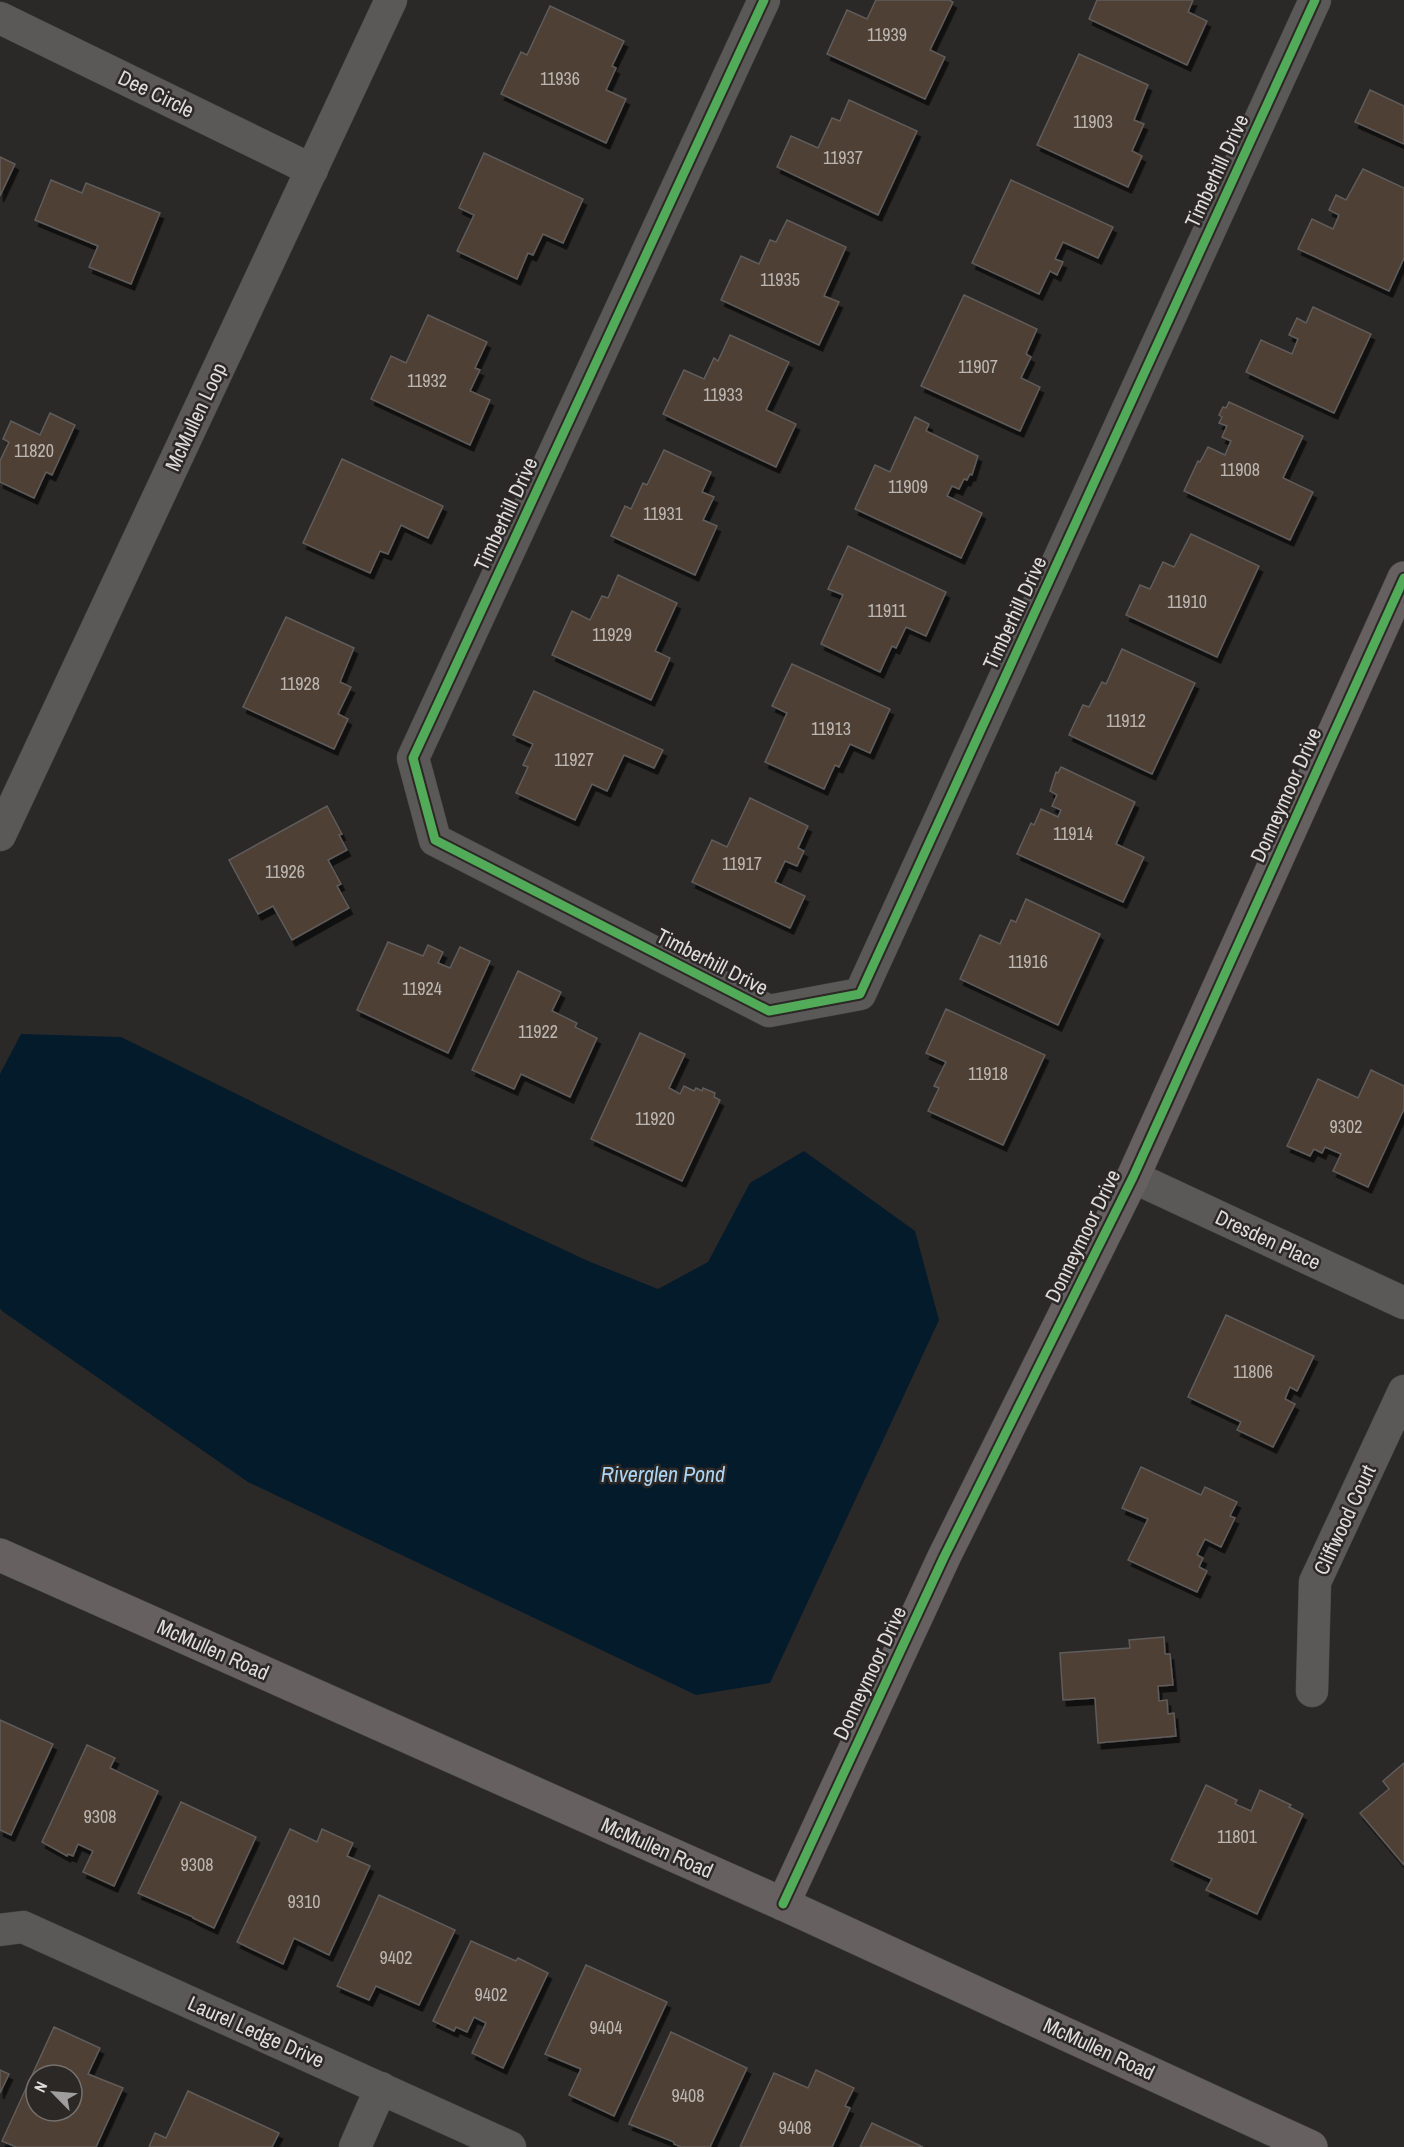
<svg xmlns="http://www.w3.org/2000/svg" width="1404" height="2147" viewBox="0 0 1404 2147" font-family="'Archivo Narrow',sans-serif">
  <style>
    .water { fill: #041b2c }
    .building { fill: #503f34; stroke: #5e5c5b; stroke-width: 1.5; fill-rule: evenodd; filter: url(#shadow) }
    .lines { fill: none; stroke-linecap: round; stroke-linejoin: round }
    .street-casing { stroke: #484645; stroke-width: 33 }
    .secondary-casing { stroke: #484645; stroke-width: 34 }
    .street { stroke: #5b5958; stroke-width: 32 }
    .secondary { stroke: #666060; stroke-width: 33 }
    .cycleway-casing { stroke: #2c2826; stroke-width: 13 }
    .cycleway { stroke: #51ab58; stroke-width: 9 }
    .labels { text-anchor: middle; stroke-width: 5; stroke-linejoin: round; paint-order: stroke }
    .number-label { font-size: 18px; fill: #bbb6b1 }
    .street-label { font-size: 21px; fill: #dfdddb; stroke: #2c2826 }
    .water-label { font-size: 22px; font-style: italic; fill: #acd4f3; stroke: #2c2826 }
  </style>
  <defs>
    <filter id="shadow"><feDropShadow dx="3.5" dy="6" stdDeviation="0" flood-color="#0009"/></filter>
  </defs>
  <rect width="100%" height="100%" fill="#2b2927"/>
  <polygon class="water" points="21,1034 121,1037 350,1150 588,1261 658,1289 708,1262 750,1183 804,1151 915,1231 939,1320 770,1683 696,1695 248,1482 2,1311 0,1308 0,1074"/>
  <g class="building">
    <polygon points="876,0 949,0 953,2 930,50 945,57 925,99 827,54 847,10 867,19"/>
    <polygon points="1097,0 1193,0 1188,12 1207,21 1187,65 1089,19"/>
    <polygon points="550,6 624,41 612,66 616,68 606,90 626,99 606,143 501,94 521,52 527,55"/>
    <polygon points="1079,54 1148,85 1134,120 1144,124 1132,151 1142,156 1128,187 1037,145"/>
    <polygon points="1370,90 1404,106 1404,144 1355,122"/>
    <polygon points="849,100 917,131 878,215 777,167 791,136 818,148 832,118 840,121"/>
    <polygon points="484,153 583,199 563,243 543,234 533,255 528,253 517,279 457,251 474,215 459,208"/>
    <polygon points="0,157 15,164 0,196"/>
    <polygon points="1363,169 1404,188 1404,258 1389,291 1298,249 1312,219 1333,229 1339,215 1329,210 1336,195 1346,200"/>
    <polygon points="51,180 82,193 86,183 160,213 131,284 89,267 98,246 35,220"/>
    <polygon points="1011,180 1113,227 1098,258 1063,242 1055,259 1063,262 1057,275 1050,271 1039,294 972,263"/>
    <polygon points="787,220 846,247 824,296 839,302 819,345 721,300 741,256 759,264 770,240 776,242"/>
    <polygon points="964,295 1037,329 1026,354 1031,357 1021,378 1040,387 1020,431 921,386"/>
    <polygon points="1313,307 1371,334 1334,413 1246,372 1261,340 1292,354 1298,339 1289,335 1297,318 1306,323"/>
    <polygon points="428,315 487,342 475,368 480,370 470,391 490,400 470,445 371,399 391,356 406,363"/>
    <polygon points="730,335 789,362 766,410 796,424 776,467 663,414 684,370 704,379 714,358 718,361"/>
    <polygon points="1229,402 1303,436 1283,478 1313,492 1290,540 1184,491 1198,461 1200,462 1208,447 1225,455 1231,441 1222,437 1227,426 1219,423 1222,417 1219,415 1223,407 1226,408"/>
    <polygon points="50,413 75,425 52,475 46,472 34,498 0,482 0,461 9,442 3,439 11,421 40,435"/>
    <polygon points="915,417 929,424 926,431 978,456 972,475 970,474 967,480 964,479 959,489 952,486 947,496 982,513 961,558 855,509 875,465 890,472"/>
    <polygon points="664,450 711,472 702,492 714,497 703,520 717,526 695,575 611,536 625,506 631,509 643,483 647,485"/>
    <polygon points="342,459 443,506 428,538 401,525 388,554 380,551 370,573 303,543"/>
    <polygon points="1191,534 1259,566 1217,657 1126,615 1140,585 1150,589 1163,562 1174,567"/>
    <polygon points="848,546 946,592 926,636 906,627 896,648 892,646 880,672 821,644 843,595 828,589"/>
    <polygon points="618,575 677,603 655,651 670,658 651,700 552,655 572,611 590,620 602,596 608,598"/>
    <polygon points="286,617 354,648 340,682 351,687 338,714 348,719 334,749 243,707"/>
    <polygon points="1122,649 1195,683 1152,774 1069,735 1083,705 1089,707 1102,682 1106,684"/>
    <polygon points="792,664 890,709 870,753 850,744 839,767 835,765 824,789 765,762 787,713 772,706"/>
    <polygon points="534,691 663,750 654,768 624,755 607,791 592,784 575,820 516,793 528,767 523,765 533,744 513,735"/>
    <polygon points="1061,767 1135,802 1116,844 1144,857 1123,902 1017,854 1031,823 1034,825 1041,809 1058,817 1061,810 1052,806 1057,795 1050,791 1056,772 1058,773"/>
    <polygon points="750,798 808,826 798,848 804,851 797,866 785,861 775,882 805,896 790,928 692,882 712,840 727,847"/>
    <polygon points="327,806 342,834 339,835 347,850 328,860 341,884 337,886 349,908 292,940 273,906 258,914 229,860"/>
    <polygon points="1026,899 1100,934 1058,1025 960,979 980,935 1000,944 1011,920 1016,922"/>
    <polygon points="388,942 423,956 428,945 443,952 438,963 450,968 460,947 490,961 448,1053 357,1010"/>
    <polygon points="518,971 561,992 552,1011 577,1023 575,1027 597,1038 570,1097 521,1074 514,1089 472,1070"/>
    <polygon points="946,1009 1045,1055 1003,1145 928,1111 939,1088 934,1086 946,1062 926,1053"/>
    <polygon points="640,1033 685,1054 669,1088 680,1094 684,1086 694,1091 696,1088 702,1091 703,1088 715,1093 714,1097 720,1100 682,1181 591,1139"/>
    <polygon points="1371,1070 1404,1086 1404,1109 1368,1187 1333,1171 1341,1154 1325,1147 1322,1153 1314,1149 1310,1156 1287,1146 1318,1079 1358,1098"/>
    <polygon points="1226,1315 1314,1356 1297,1391 1290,1387 1285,1399 1295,1404 1273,1447 1237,1430 1241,1422 1188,1397"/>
    <polygon points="1141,1467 1201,1495 1205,1487 1237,1502 1230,1516 1235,1518 1221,1547 1205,1539 1197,1555 1203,1558 1199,1567 1207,1571 1197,1592 1128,1560 1148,1519 1122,1508"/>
    <polygon points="1164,1637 1165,1654 1170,1654 1173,1685 1158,1686 1159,1701 1167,1700 1168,1714 1174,1713 1176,1736 1098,1743 1095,1698 1063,1700 1060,1653 1130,1648 1129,1640"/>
    <polygon points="0,1720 53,1744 11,1835 0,1830"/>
    <polygon points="87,1745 115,1758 110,1768 158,1791 114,1886 83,1872 93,1851 78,1844 73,1856 68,1854 67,1856 42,1842"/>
    <polygon points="1404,1763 1404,1865 1360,1813 1389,1789 1383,1781"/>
    <polygon points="1206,1785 1237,1800 1235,1804 1251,1811 1260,1790 1291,1805 1289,1807 1303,1814 1257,1914 1206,1890 1212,1879 1171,1860"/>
    <polygon points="181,1802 256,1837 214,1928 193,1918 193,1917 138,1893"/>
    <polygon points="290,1829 317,1842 322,1829 353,1843 347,1856 370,1866 329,1955 294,1938 283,1964 237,1942"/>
    <polygon points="379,1895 455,1930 419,2005 376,1986 369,2000 337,1986"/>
    <polygon points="471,1941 516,1961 518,1958 548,1973 503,2068 472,2053 486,2023 474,2017 467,2032 456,2027 454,2031 433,2021"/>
    <polygon points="586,1965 667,2002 614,2116 569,2095 581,2069 545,2054"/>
    <path d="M54,2027L100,2048L88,2074L123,2088L96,2147H16L2,2141ZM36,2075H72V2111H36Z"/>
    <polygon points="671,2032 747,2068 710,2147 681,2147 674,2144 674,2142 629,2124"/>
    <polygon points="0,2070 9,2074 0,2093"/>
    <polygon points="816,2070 854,2088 845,2106 850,2108 832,2147 740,2147 774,2073 808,2088"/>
    <polygon points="188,2091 279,2133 272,2147 149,2147 155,2133 166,2138"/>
    <polygon points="872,2123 923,2147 860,2147"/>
  </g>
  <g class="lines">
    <defs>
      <g id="street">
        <polyline points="764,0 413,758 435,840 769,1011 860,994 1315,0"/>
        <polyline points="0,18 312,170"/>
        <polyline points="0,835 391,0"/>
        <polyline points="1133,1177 1404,1303"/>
        <polyline points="1312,1691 1315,1582 1404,1391"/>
        <polyline points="0,1930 23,1927 510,2147"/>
        <polyline points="355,2147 381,2088"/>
      </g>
      <g id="secondary">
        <polyline points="0,1555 783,1904 1311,2147"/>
        <polyline points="783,1904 944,1557 1133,1177 1404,578"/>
      </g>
    </defs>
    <use href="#street" class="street-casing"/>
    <use href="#secondary" class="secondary-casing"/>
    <use href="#street" class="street"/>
    <use href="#secondary" class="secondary"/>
    <defs>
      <g id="cycleway">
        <polyline points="764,0 413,758 435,840 769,1011 860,994 1315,0"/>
        <polyline points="783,1904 944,1557 1133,1177 1404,578"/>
      </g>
    </defs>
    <use href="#cycleway" class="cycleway-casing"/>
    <use href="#cycleway" class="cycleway"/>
  </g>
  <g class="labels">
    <g class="number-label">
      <text x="887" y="41">11939</text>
      <text x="560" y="85">11936</text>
      <text x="1093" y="128">11903</text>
      <text x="843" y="164">11937</text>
      <text x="780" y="286">11935</text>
      <text x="978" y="373">11907</text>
      <text x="427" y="387">11932</text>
      <text x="723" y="401">11933</text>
      <text x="34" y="457">11820</text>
      <text x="1240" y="476">11908</text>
      <text x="908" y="493">11909</text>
      <text x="663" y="520">11931</text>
      <text x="1187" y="608">11910</text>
      <text x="887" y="617">11911</text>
      <text x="612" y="641">11929</text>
      <text x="300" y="690">11928</text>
      <text x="1126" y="727">11912</text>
      <text x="831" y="735">11913</text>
      <text x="574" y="766">11927</text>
      <text x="1073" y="840">11914</text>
      <text x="742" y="870">11917</text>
      <text x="285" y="878">11926</text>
      <text x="1028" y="968">11916</text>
      <text x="422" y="995">11924</text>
      <text x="538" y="1038">11922</text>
      <text x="988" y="1080">11918</text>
      <text x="655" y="1125">11920</text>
      <text x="1346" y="1133">9302</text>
      <text x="1253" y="1378">11806</text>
      <text x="100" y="1823">9308</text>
      <text x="1237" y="1843">11801</text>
      <text x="197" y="1871">9308</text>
      <text x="304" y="1908">9310</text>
      <text x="396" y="1964">9402</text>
      <text x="491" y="2001">9402</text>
      <text x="606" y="2034">9404</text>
      <text x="688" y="2102">9408</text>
      <text x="795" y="2134">9408</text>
    </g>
    <g class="street-label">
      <text transform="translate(156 94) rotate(26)" y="7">Dee Circle</text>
      <text transform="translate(1217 171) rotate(-65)" y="7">Timberhill Drive</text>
      <text transform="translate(196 417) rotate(-65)" y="7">McMullen Loop</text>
      <text transform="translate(506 514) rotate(-65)" y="7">Timberhill Drive</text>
      <text transform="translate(1015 613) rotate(-65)" y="7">Timberhill Drive</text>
      <text transform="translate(1286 795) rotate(-66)" y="7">Donneymoor Drive</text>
      <text transform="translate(712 962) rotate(27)" y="7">Timberhill Drive</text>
      <text transform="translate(1083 1236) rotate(-64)" y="7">Donneymoor Drive</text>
      <text transform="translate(1268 1240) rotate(25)" y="7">Dresden Place</text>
      <text transform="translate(1345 1520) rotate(-65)" y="7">Cliffwood Court</text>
      <text transform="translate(213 1650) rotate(24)" y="7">McMullen Road</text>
      <text transform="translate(870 1673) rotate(-65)" y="7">Donneymoor Drive</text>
      <text transform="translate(657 1848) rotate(24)" y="7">McMullen Road</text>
      <text transform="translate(256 2032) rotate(24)" y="7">Laurel Ledge Drive</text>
      <text transform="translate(1099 2049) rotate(25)" y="7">McMullen Road</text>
    </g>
    <g class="water-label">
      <text x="663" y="1482">Riverglen Pond</text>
    </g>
  </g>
  <g transform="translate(54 2093) rotate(295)"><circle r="28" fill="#2c2826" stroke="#74706e" stroke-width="1.5"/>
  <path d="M0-4.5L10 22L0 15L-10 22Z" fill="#a09e9c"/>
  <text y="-9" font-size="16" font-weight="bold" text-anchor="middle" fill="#dfdddb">N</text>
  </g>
</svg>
